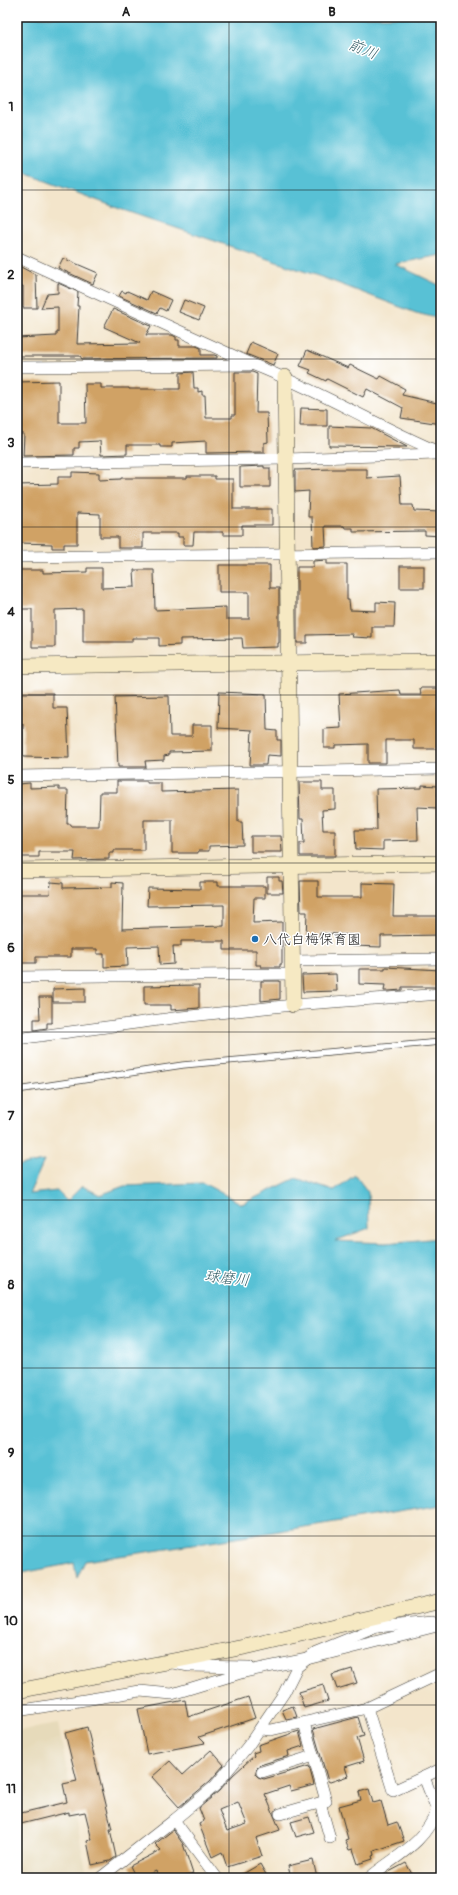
<svg xmlns="http://www.w3.org/2000/svg" width="458" height="1895" viewBox="0 0 458 1895" font-family="Pangolin,'Klee One',sans-serif">
  <style>
    .built { fill: #e6daba }
    .water { fill: #59c1d5; stroke: #3a6e78 }
    .building { fill: #d0a265; fill-rule: evenodd }
    .lines { fill: none; stroke-linecap: round; stroke-linejoin: round }
    .lane-casing { stroke: #3c3a36; stroke-width: 7 }
    .street-casing { stroke: #3c3a36; stroke-width: 12 }
    .secondary-casing { stroke: #3c3a36; stroke-width: 16 }
    .lane { stroke: #fff; stroke-width: 5.5 }
    .street { stroke: #fff; stroke-width: 11 }
    .secondary { stroke: #f6e9c3; stroke-width: 15 }
    .grid { fill: none; stroke: #1c1c1c; stroke-width: 1; stroke-opacity: 0.55 }
    .poi-dot { fill: #1f6fb2; stroke: #fff; stroke-width: 1.5 }
    .labels { text-anchor: middle; stroke-width: 3; stroke-linejoin: round; paint-order: stroke }
    .poi-label { font-size: 14px; fill: #1c1c1c; stroke: #fff; text-anchor: start }
    .water-label { font-size: 15px; font-style: italic; fill: #345e66; stroke: #fff }
    .neatline { fill: none; stroke: #1c1c1c; stroke-width: 1.5 }
    .grid-label { font-size: 13px; text-anchor: middle; font-weight: bold; fill: #1c1c1c }
  </style>
  <rect width="100%" height="100%" fill="#fff"/>
  <filter id="ink" filterUnits="userSpaceOnUse"><feTurbulence type="fractalNoise" baseFrequency=".025" numOctaves="2"/><feDisplacementMap in="SourceGraphic" scale="8" xChannelSelector="R" yChannelSelector="G"/><feConvolveMatrix kernelMatrix="1 2 1 2 8 2 1 2 1" color-interpolation-filters="sRGB"/></filter>
  <filter id="wash" filterUnits="userSpaceOnUse"><feTurbulence type="fractalNoise" baseFrequency=".012" numOctaves="4" result="noise"/><feDisplacementMap in="SourceGraphic" scale="16" xChannelSelector="R" yChannelSelector="G"/><feGaussianBlur stdDeviation="0.9" result="paint"/><feColorMatrix in="noise" values="0 0 0 0 0 0 0 0 0 0 0 0 0 0 0 0 0 1.4 0 .05"/><feComposite in="paint" operator="in"/></filter>
  <g filter="url(#wash)">
    <rect width="100%" height="100%" fill="#f3e5cb"/>
    <polygon class="built" points="58,1724 87,1875 84,1878 17,1878 17,1731"/>
    <g class="water">
      <polygon points="17,17 441,17 441,255 395,264 441,286 441,319 416,313 324,278 120,209 17,170"/>
      <polygon points="44,1161 29,1194 57,1191 67,1201 82,1186 100,1195 124,1186 203,1183 242,1204 296,1178 333,1191 355,1175 368,1192 369,1228 335,1241 386,1243 441,1238 441,1505 173,1548 85,1561 77,1578 74,1563 17,1574 17,1166"/>
    </g>
    <g id="blocks">
      <g class="building">
        <polygon points="63,258 98,273 93,284 58,268"/>
        <polygon points="17,265 36,275 37,308 23,308 23,286 17,286"/>
        <polygon points="58,283 78,292 77,306 79,306 77,344 140,343 104,327 113,309 151,326 146,335 172,335 176,337 176,340 179,340 179,346 196,346 201,348 201,355 214,355 217,356 217,358 82,359 80,356 17,356 17,338 56,336 56,333 58,333 58,307 41,308 47,294 58,293"/>
        <polygon points="122,291 126,293 127,291 147,300 151,291 171,300 166,311 160,308 157,313 119,296"/>
        <polygon points="184,300 204,308 199,320 179,312"/>
        <polygon points="251,342 278,354 273,365 246,354"/>
        <polygon points="307,350 348,368 350,365 379,379 381,376 405,389 402,395 441,404 441,424 401,418 403,408 367,389 363,397 327,379 326,381 309,373 311,370 300,366"/>
        <polygon points="193,372 194,388 198,388 198,392 202,391 202,395 205,395 206,418 232,418 232,415 235,415 235,372 252,372 257,374 256,413 267,413 268,442 264,443 264,452 206,453 206,441 172,443 172,447 160,447 160,445 127,445 127,454 101,455 100,441 79,442 79,448 74,448 74,455 23,456 24,434 17,434 17,382 59,381 59,423 86,423 85,384 101,384 101,388 129,388 129,389 180,389 180,373"/>
        <polygon points="301,408 327,409 327,426 300,426"/>
        <polygon points="329,426 371,428 407,447 329,446"/>
        <polygon points="264,466 264,468 270,468 270,487 240,487 240,467"/>
        <polygon points="333,469 367,469 367,478 400,476 402,505 413,505 414,511 441,512 441,536 425,535 425,531 353,532 353,528 345,528 344,526 325,526 326,546 313,547 312,517 308,517 309,491 295,492 295,470"/>
        <polygon points="72,472 99,473 99,480 121,479 121,478 187,478 187,476 215,476 215,479 233,479 233,509 272,509 272,525 242,525 242,535 223,535 223,532 194,532 193,545 183,545 183,537 178,537 178,533 143,533 143,548 118,548 118,537 100,537 100,514 77,513 77,544 64,544 64,548 52,548 52,544 19,543 17,485 58,484 58,477 72,477"/>
        <polygon points="327,560 327,564 347,564 347,600 349,600 350,610 376,611 376,602 395,603 394,627 372,627 372,638 352,637 353,634 307,635 307,643 297,643 297,567 313,567 313,561"/>
        <polygon points="219,565 270,565 270,588 279,588 279,643 278,643 278,647 243,648 242,638 180,639 180,645 159,646 159,638 132,638 132,642 83,642 83,609 55,610 55,647 32,647 32,609 20,609 19,570 43,570 43,573 87,572 87,568 102,568 102,588 135,587 134,570 154,570 155,610 226,607 226,619 249,619 249,592 219,592"/>
        <rect x="400" y="566" width="24" height="22"/>
        <polygon points="420,688 441,688 441,749 414,749 414,740 386,740 386,763 368,763 368,744 335,745 335,748 324,748 324,729 341,728 339,694 400,690 401,695 421,695"/>
        <polygon points="219,692 266,694 267,730 277,731 277,740 281,740 281,756 267,755 266,765 250,765 252,730 218,728"/>
        <polygon points="17,693 53,693 53,708 67,708 69,758 23,757 23,724 18,724"/>
        <polygon points="169,696 170,736 192,736 192,725 212,725 212,751 169,752 169,755 164,756 164,760 145,761 146,767 118,767 115,697"/>
        <polygon points="117,781 147,781 147,783 161,783 161,792 238,790 238,822 242,822 243,845 209,846 209,851 198,851 198,853 172,853 172,820 144,820 144,850 114,850 114,853 109,853 109,859 74,860 75,852 39,852 39,857 19,857 20,803 18,803 18,784 30,783 30,788 59,787 59,790 68,790 67,824 71,824 71,826 99,826 100,792 117,792"/>
        <polygon points="299,782 322,782 322,790 335,790 335,809 322,810 323,830 335,830 335,856 300,856 300,843 304,843 303,819 300,819"/>
        <polygon points="422,785 438,786 437,808 417,807 418,840 383,841 383,850 356,849 355,830 377,830 376,789 422,788"/>
        <polygon points="251,836 281,836 282,852 251,852"/>
        <polygon points="267,877 279,877 279,881 282,881 283,893 267,893"/>
        <polygon points="300,881 318,881 318,897 362,897 362,883 394,884 393,916 441,916 441,935 381,936 381,947 352,946 352,935 320,933 319,938 306,938 307,912 301,912"/>
        <polygon points="51,882 63,883 63,888 112,887 112,882 123,883 122,929 224,926 224,905 147,906 148,888 200,889 200,882 218,882 218,886 265,886 265,898 254,898 253,923 282,922 282,964 280,964 280,967 261,967 261,965 256,965 256,950 224,950 224,941 181,941 181,946 173,946 174,964 160,965 159,946 127,947 128,966 104,967 104,954 97,954 97,949 71,949 71,957 36,957 36,963 17,963 18,894 50,894"/>
        <polygon points="385,967 441,970 441,987 402,987 402,990 389,991 384,991 385,985 359,984 359,969 385,969"/>
        <polygon points="336,974 337,991 303,992 302,975"/>
        <polygon points="261,981 280,981 280,999 261,1001"/>
        <polygon points="199,985 199,1008 171,1010 171,1005 144,1005 144,986"/>
        <polygon points="85,988 85,1002 53,1002 53,989"/>
        <polygon points="39,997 52,997 52,1023 47,1023 47,1028 34,1030 34,1019 40,1019"/>
        <polygon points="352,1669 357,1683 337,1689 332,1675"/>
        <polygon points="323,1685 328,1701 304,1708 299,1692"/>
        <polygon points="248,1697 255,1718 199,1737 205,1743 147,1754 138,1709 185,1700 188,1717"/>
        <polygon points="293,1706 297,1717 286,1719 282,1710"/>
        <polygon points="358,1717 364,1736 357,1738 364,1761 345,1767 348,1776 330,1782 328,1781 313,1729"/>
        <polygon points="87,1727 112,1829 110,1829 116,1857 110,1861 92,1865 87,1841 92,1840 85,1812 69,1815 69,1812 17,1825 17,1814 67,1802 63,1784 77,1781 65,1733"/>
        <path d="M299,1731L303,1746L288,1751L289,1756L260,1765L257,1768L255,1774L258,1777L264,1779L309,1766L314,1785L291,1791L289,1786L265,1794L280,1830L256,1838L262,1856L227,1867L222,1852L212,1857L199,1824L204,1821L199,1808L219,1791L233,1775L254,1756L253,1753L259,1751L258,1745ZM238,1802L247,1824L227,1831L219,1810Z"/>
        <polygon points="211,1750 224,1765 210,1781 179,1807 152,1777 170,1761 183,1775"/>
        <polygon points="369,1789 373,1803 381,1801 388,1825 397,1822 404,1841 374,1851 375,1855 372,1856 373,1859 358,1864 353,1849 349,1850 345,1840 348,1839 339,1806 361,1800 359,1792"/>
        <polygon points="309,1817 314,1832 296,1837 291,1822"/>
        <polygon points="173,1830 183,1844 193,1874 180,1878 158,1878 156,1871 141,1878 136,1878 130,1866 161,1850 155,1844"/>
        <polygon points="313,1860 317,1878 291,1878 288,1866"/>
        <polygon points="406,1863 414,1878 380,1878 387,1873"/>
        <polygon points="260,1864 268,1878 236,1878"/>
      </g>
    </g>
  </g>
  <g filter="url(#ink)">
    <use href="#blocks" fill-opacity="0" stroke="#3c3a36" stroke-width="1"/>
    <g class="lines">
      <defs>
        <polyline id="lane" points="17,1090 183,1065 441,1042"/>
        <g id="street">
          <path d="M17,257L254,365C318,390 377,426 441,453"/>
          <polyline points="17,367 250,365"/>
          <polyline points="17,463 287,459 436,454"/>
          <polyline points="17,557 441,552"/>
          <polyline points="17,776 441,769"/>
          <polyline points="293,961 441,959"/>
          <polyline points="17,977 293,974"/>
          <polyline points="17,1039 181,1017 293,1005 441,994"/>
          <polyline points="377,1627 432,1622"/>
          <polyline points="173,1663 189,1666 249,1667"/>
          <polyline points="441,1673 367,1708 393,1791 441,1769"/>
          <polyline points="17,1711 140,1691 172,1694 244,1672 307,1659 441,1625"/>
          <polyline points="261,1729 271,1730 367,1708"/>
          <polyline points="262,1772 313,1756"/>
          <polyline points="320,1803 330,1838"/>
          <polyline points="280,1814 326,1801 304,1723"/>
          <polyline points="100,1878 174,1820"/>
          <polyline points="217,1878 174,1820 215,1786 248,1746 284,1693 297,1667 316,1652 377,1627 375,1617"/>
          <path d="M369,1878C395,1856 424,1845 437,1810L424,1777"/>
        </g>
        <g id="secondary">
          <polyline points="285,377 293,1005"/>
          <polyline points="17,666 441,661"/>
          <polyline points="17,870 441,863"/>
          <polyline points="17,1691 245,1647 441,1601"/>
        </g>
      </defs>
      <use href="#lane" class="lane-casing"/>
      <use href="#street" class="street-casing"/>
      <use href="#secondary" class="secondary-casing"/>
      <use href="#lane" class="lane"/>
      <use href="#street" class="street"/>
      <use href="#secondary" class="secondary"/>
    </g>
  </g>
  <path class="grid" d="M229,17V1878M17,190H441M17,359H441M17,527H441M17,695H441M17,863H441M17,1032H441M17,1200H441M17,1368H441M17,1536H441M17,1705H441"/>
  <circle class="poi-dot" cx="255" cy="939" r="4"/>
  <g class="labels">
    <g class="poi-label">
      <text x="263" y="944">八代白梅保育園</text>
    </g>
    <g class="water-label">
      <text transform="translate(363 49) rotate(22)" y="5">前川</text>
      <text transform="translate(227 1278) rotate(6)" y="5">球磨川</text>
    </g>
  </g>
  <rect width="458" height="1895" fill="none" stroke="#fff" stroke-width="44"/>
  <rect x="22" y="22" width="414" height="1851" class="neatline"/>
  <g class="grid-label">
    <text x="126" y="16">A</text>
    <text x="332" y="16">B</text>
    <text x="11" y="111">1</text>
    <text x="11" y="279">2</text>
    <text x="11" y="447">3</text>
    <text x="11" y="616">4</text>
    <text x="11" y="784">5</text>
    <text x="11" y="952">6</text>
    <text x="11" y="1120">7</text>
    <text x="11" y="1289">8</text>
    <text x="11" y="1457">9</text>
    <text x="11" y="1625">10</text>
    <text x="11" y="1793">11</text>
  </g>
</svg>
